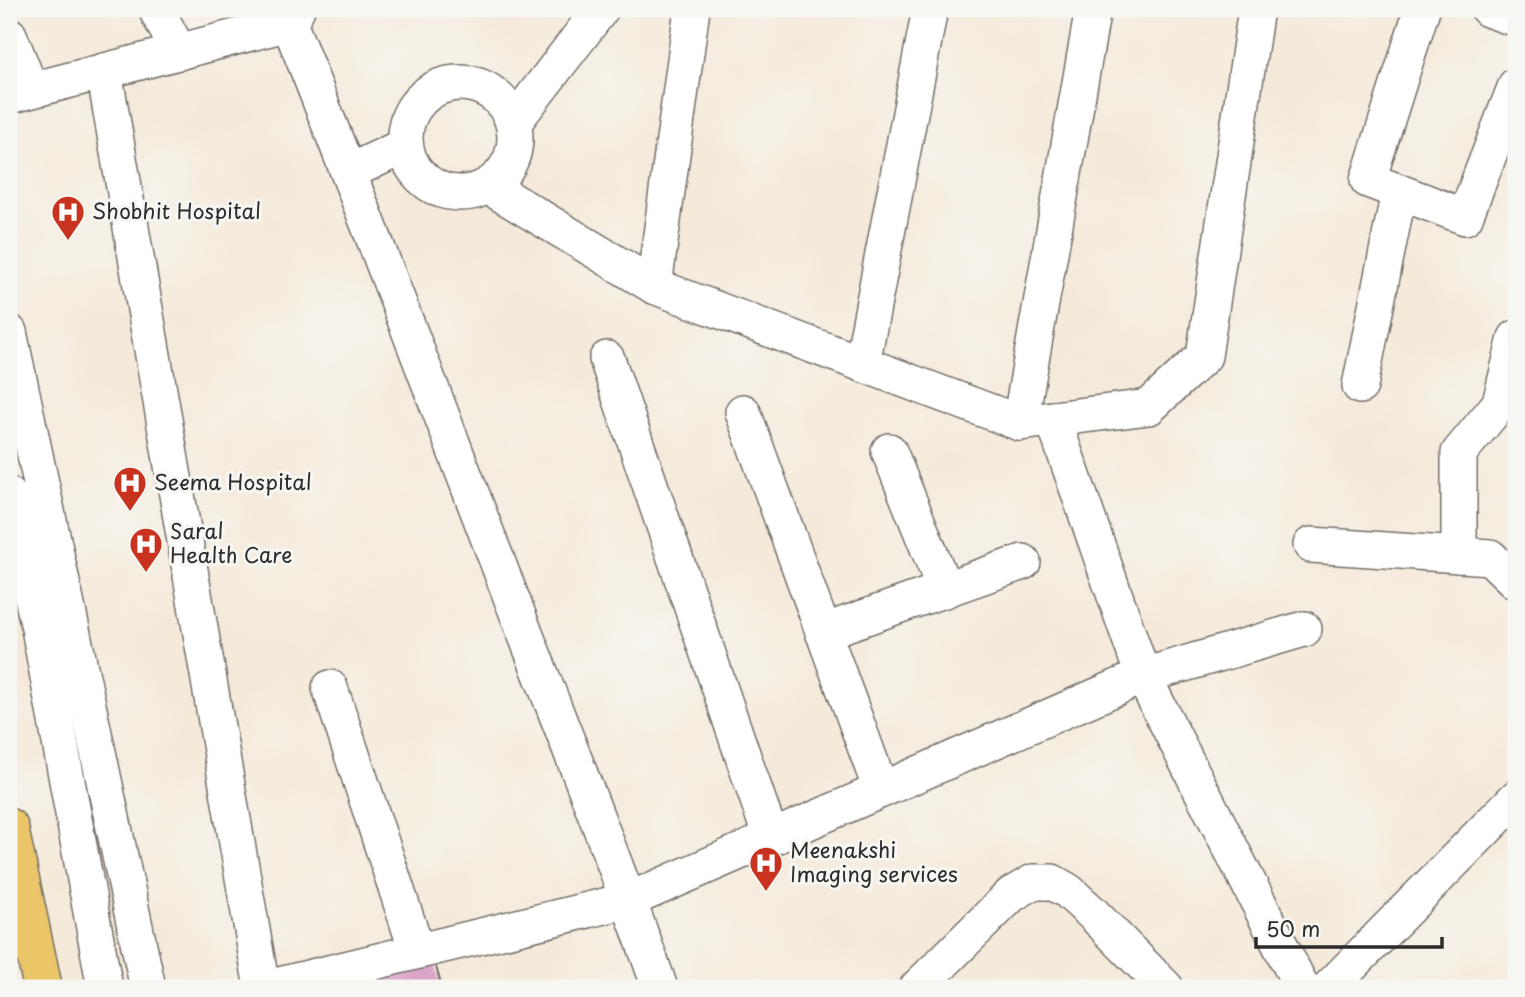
<svg xmlns="http://www.w3.org/2000/svg" width="1525" height="997" viewBox="0 0 1525 997" font-family="'Playpen Sans',sans-serif">
  <style>
    .building { fill: #dba5ca }
    .lines { fill: none; stroke-linecap: round; stroke-linejoin: round }
    .minor-casing { stroke: #726e68; stroke-width: 38 }
    .highway-casing { stroke: #726e68; stroke-width: 41 }
    .minor { stroke: #fff; stroke-width: 35 }
    .highway { stroke: #ebc669; stroke-width: 38 }
    .labels { text-anchor: middle; stroke-width: 6; stroke-linejoin: round; paint-order: stroke }
    .poi-label { font-size: 21px; fill: #2b2b2b; stroke: #f6f6f2; text-anchor: start }
  </style>
  <rect width="100%" height="100%" fill="#f6f6f2"/>
  <filter id="ink" filterUnits="userSpaceOnUse"><feTurbulence type="fractalNoise" baseFrequency=".0143" numOctaves="2"/><feDisplacementMap in="SourceGraphic" scale="14" xChannelSelector="R" yChannelSelector="G"/><feConvolveMatrix kernelMatrix="1 2 1 2 8 2 1 2 1" color-interpolation-filters="sRGB"/></filter>
  <filter id="wash" filterUnits="userSpaceOnUse"><feTurbulence type="fractalNoise" baseFrequency=".00686" numOctaves="4" result="noise"/><feDisplacementMap in="SourceGraphic" scale="28" xChannelSelector="R" yChannelSelector="G"/><feGaussianBlur stdDeviation="1.57" result="paint"/><feColorMatrix in="noise" values="0 0 0 0 0 0 0 0 0 0 0 0 0 0 0 0 0 1.4 0 .05"/><feComposite in="paint" operator="in"/></filter>
  <g filter="url(#wash)">
    <rect width="100%" height="100%" fill="#f5eada"/>
    <g id="blocks">
      <polygon class="building" points="435,963 442,988 343,988 343,987"/>
    </g>
  </g>
  <g filter="url(#ink)">
    <use href="#blocks" fill-opacity="0" stroke="#726e68" stroke-width="2"/>
    <g class="lines">
      <defs>
        <g id="minor">
          <polyline points="156,9 179,52"/>
          <polyline points="1422,9 1368,180 1465,217 1516,85"/>
          <polyline points="1488,9 1516,19"/>
          <path d="M289,23C366,213 437,405 511,597C561,727 614,856 660,988"/>
          <polyline points="9,35 31,90"/>
          <polyline points="104,71 262,988"/>
          <circle cx="460" cy="138" r="55"/>
          <polyline points="9,96 289,23 297,9"/>
          <polyline points="514,122 601,9"/>
          <polyline points="349,172 404,146"/>
          <polyline points="488,186 654,286 1020,423 1149,407 1204,356 1256,9"/>
          <polyline points="654,286 692,9"/>
          <polyline points="9,332 148,988"/>
          <polyline points="607,359 771,838"/>
          <polyline points="862,364 930,9"/>
          <polyline points="1360,386 1399,192"/>
          <polyline points="1500,403 1516,338"/>
          <polyline points="743,412 881,790"/>
          <polyline points="1053,419 1143,676 1302,988"/>
          <polyline points="1020,423 1093,9"/>
          <polyline points="889,451 945,590"/>
          <polyline points="9,495 39,628 105,988"/>
          <polyline points="1311,545 1490,557 1516,582"/>
          <polyline points="1459,555 1459,453 1516,384"/>
          <polyline points="823,632 1023,562"/>
          <polyline points="330,688 417,951"/>
          <polyline points="267,988 629,900 1143,676 1304,629"/>
          <polyline points="917,988 1011,895 1033,882 1052,882 1068,891 1092,913 1166,988"/>
          <polyline points="1329,988 1516,798"/>
        </g>
        <polyline id="highway" points="9,828 43,988"/>
      </defs>
      <use href="#minor" class="minor-casing"/>
      <use href="#highway" class="highway-casing"/>
      <use href="#minor" class="minor"/>
      <use href="#highway" class="highway"/>
    </g>
  </g>
  <defs>
    <symbol id="hospital-pin" viewBox="-11 -11 22 30"><path d="M0 17L-7.5 6A9.5 9.5 0 1 1 7.5 6Z" fill="#c8321e" stroke="#f6f6f2"/><path d="M-5-5h3v3.5h4V-5h3V5h-3V1.5h-4V5h-3Z" fill="#fff"/></symbol>
  </defs>
  <g fill-rule="evenodd">
    <use href="#hospital-pin" x="49" y="193" width="38" height="52"/>
    <use href="#hospital-pin" x="111" y="464" width="38" height="52"/>
    <use href="#hospital-pin" x="127" y="525" width="38" height="52"/>
    <use href="#hospital-pin" x="747" y="844" width="38" height="52"/>
  </g>
  <g class="labels">
    <g class="poi-label">
      <text x="92" y="219">Shobhit Hospital</text>
      <text x="154" y="490">Seema Hospital</text>
      <text x="170" y="539">Saral<tspan x="170" dy="24">Health Care</tspan></text>
      <text x="790" y="858">Meenakshi<tspan x="790" dy="24">Imaging services</tspan></text>
    </g>
  </g>
  <rect width="1525" height="997" fill="none" stroke="#f6f6f2" stroke-width="35"/>
  <path d="M1256 937v10h186v-10" fill="none" stroke="#2b2b2b" stroke-width="3.5"/>
  <text x="1266" y="937" font-size="21" fill="#2b2b2b" stroke="#f6f6f2" stroke-width="5" paint-order="stroke">50 m</text>
</svg>
